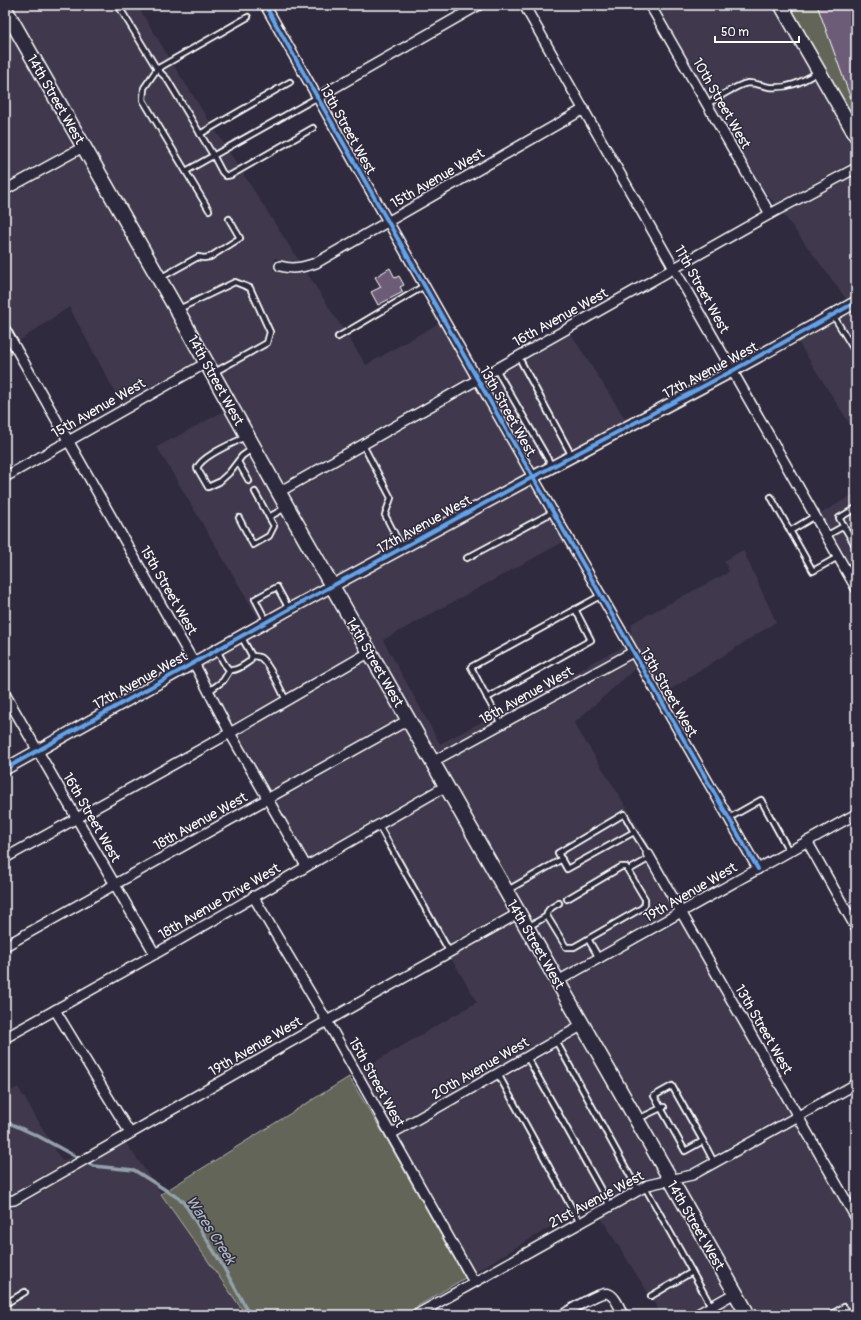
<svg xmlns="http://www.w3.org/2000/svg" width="861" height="1320" viewBox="0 0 861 1320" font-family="Pangolin,sans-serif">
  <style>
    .built { fill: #41394e }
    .green { fill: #626558; stroke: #b0b2ac }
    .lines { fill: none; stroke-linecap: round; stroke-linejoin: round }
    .stream { stroke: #93a1ab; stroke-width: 3.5 }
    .building { fill: #6c5c77; stroke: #fff }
    .service-casing { stroke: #fff; stroke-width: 8 }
    .minor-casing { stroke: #fff; stroke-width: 12 }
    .tertiary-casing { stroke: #fff; stroke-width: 14 }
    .secondary-casing { stroke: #fff; stroke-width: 16 }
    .primary-casing { stroke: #fff; stroke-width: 17 }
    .service { stroke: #2f2a3d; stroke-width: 4.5 }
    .minor { stroke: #2f2a3d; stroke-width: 9 }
    .tertiary { stroke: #2f2a3d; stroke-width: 11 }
    .secondary { stroke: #2f2a3d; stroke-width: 13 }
    .primary { stroke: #2f2a3d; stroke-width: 14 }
    .cycleway-casing { stroke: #2f2a3d; stroke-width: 6 }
    .cycleway { stroke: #60a3ed; stroke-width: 4 }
    .labels { text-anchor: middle; stroke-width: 3; stroke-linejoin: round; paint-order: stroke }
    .street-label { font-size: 14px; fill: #fff; stroke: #2f2a3d }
    .water-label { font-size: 15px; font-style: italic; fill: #aeb9c0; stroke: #2f2a3d }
  </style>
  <rect width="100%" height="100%" fill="#2f2a3d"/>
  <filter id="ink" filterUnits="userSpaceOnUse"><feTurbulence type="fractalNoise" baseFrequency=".025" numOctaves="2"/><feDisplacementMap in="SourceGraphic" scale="8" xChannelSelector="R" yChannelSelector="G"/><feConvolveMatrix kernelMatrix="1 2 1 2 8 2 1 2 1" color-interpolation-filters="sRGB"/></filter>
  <g filter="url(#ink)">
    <g class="built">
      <polygon points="9,5 137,5 176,69 299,261 287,262 275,258 273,270 289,275 307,273 366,365 439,323 470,376 280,484"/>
      <polygon points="657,5 774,5 856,147 856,160 775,204 762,188"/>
      <polygon points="5,21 75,144 5,183"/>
      <polygon points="81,155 198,360 121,403 69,307 19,341 5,317 5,198"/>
      <polygon points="856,175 856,295 847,300 783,214"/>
      <polygon points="856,310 856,434 798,342"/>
      <polygon points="571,334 626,420 535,469 486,382"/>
      <polygon points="476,388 525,474 334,578 287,495"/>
      <polygon points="226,410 324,583 259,619 157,447"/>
      <polygon points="531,486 563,542 383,640 440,744 591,664 590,663 623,647 625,650 434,753 340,589"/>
      <polygon points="856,493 856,576 820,514"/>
      <polygon points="743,550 776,622 665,693 657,683 630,635 632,623 727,573 729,571 724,561"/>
      <polygon points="330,595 361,650 232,724 202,666"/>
      <polygon points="368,661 400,717 269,791 239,735"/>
      <polygon points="631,661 636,668 574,723 686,903 683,905 649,845 639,851 673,910 560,973 440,765"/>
      <polygon points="406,728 437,783 308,858 276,802"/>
      <polygon points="444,794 510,910 444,947 377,833"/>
      <polygon points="517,921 575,1022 393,1126 361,1070 477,1002 451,958"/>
      <polygon points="680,921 790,1113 689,1169 673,1173 566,984"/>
      <polygon points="581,1034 661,1176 645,1179 594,1207 591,1203 475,1272 399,1137"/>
      <polygon points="18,1087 62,1161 85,1151 12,1194 5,1195 5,1095"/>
      <polygon points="796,1124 856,1230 856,1315 754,1315 680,1185 695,1180"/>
      <polygon points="126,1143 246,1315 5,1315 5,1208 18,1206"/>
      <polygon points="668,1188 726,1290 683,1315 662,1315 601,1218 650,1191"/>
      <polygon points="733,1301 741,1315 709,1315"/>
    </g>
    <g class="green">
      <polygon points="787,5 856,5 856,124"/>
      <polygon points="349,1077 383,1133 465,1278 403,1315 246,1315 161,1194"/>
    </g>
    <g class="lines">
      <polyline class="stream" points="5,1121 38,1136 93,1166 134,1170 183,1201 220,1261 250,1315"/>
    </g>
    <g class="building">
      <polygon points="817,5 853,5 856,13 856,110 855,110"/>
      <polygon points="390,268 395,278 399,276 404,285 400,287 403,292 378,305 371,292 381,287 375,277"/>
    </g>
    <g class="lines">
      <defs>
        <g id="service">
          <polyline points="118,5 157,69 248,17"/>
          <path d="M707,104C716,99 738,84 748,83C755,83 763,86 769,87C788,89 802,82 818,72"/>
          <polyline points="200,134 290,82"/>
          <polyline points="186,171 318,97"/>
          <polyline points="209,210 143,100 144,88 157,69 167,79 213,155 222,172 226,176 231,175 313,128"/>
          <polyline points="160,278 198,257 204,258 210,257 240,238 229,219"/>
          <polyline points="179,309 235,282 250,288 270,332 267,343 213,373"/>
          <polyline points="833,315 856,353"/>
          <polyline points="338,337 424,286"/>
          <polyline points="518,356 572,456"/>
          <polyline points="496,369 552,466"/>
          <path d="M245,437C232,444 203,455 197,468L208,487L219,482L229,473L242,456L252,449"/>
          <polyline points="363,445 391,498 385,515 402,548"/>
          <polyline points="238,462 249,481"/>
          <polyline points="771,497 813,571 838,557"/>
          <polyline points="856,508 839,518 856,547"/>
          <polyline points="269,517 285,508"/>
          <polyline points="239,518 253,545 269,536 274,526 255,492"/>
          <polyline points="790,531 815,516"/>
          <polyline points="826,536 844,526"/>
          <polyline points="467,558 553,512"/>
          <polyline points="267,622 255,599 277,587 289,609"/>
          <path d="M217,650C228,671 228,677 250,661L252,656L241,636"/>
          <path d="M252,656C255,656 258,656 261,658C271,666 280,689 286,700"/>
          <polyline points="209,691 223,681 230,670"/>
          <polyline points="487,698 591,640 575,609"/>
          <polyline points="501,724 471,667 600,596"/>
          <polygon points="624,814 634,832 567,869 558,853"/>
          <polyline points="729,818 761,800 789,851"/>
          <polyline points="378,824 449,951"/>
          <polyline points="634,832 648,854"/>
          <polyline points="629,870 650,858"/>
          <polyline points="508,890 562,859"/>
          <path d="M547,916C546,909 554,906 559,903"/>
          <polyline points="528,927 547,916 566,947 574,947 642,908 645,904 645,899 626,867 621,867 567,899"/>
          <polyline points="588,939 599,958"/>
          <polyline points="556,1041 638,1190"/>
          <polyline points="527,1057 610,1206"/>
          <polyline points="498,1074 580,1223"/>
          <polyline points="664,1107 661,1108 654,1096 672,1086 703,1141"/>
          <polyline points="638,1119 661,1108 685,1151 703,1141 714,1162"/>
          <polyline points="645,1187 716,1315"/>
          <polyline points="651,1296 692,1272"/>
          <polyline points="5,1304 25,1292"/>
          <polyline points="830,1315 844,1307 849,1315"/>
        </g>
        <g id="minor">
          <polyline points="265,5 533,477 758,869"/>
          <polyline points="524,5 856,588"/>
          <polyline points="650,5 770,214"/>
          <polyline points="318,97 479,5"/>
          <polyline points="5,190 83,147"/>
          <path d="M280,266C293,270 304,267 316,263L584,109"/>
          <polyline points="5,329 194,663 230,733 306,866"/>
          <polyline points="5,477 206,363"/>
          <polyline points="279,492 770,214 856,168"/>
          <polyline points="5,694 155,954"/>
          <polyline points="432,762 633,652"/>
          <polyline points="807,841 856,928"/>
          <polyline points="648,854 856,1218"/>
          <polyline points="5,858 230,733 370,652"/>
          <polyline points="253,896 327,1021 474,1282"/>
          <polyline points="5,946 408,720"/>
          <polyline points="558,981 856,814"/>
          <polyline points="55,1010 130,1133"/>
          <polyline points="5,1038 155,954 446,786"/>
          <polyline points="391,1134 583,1025"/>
          <polyline points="5,1201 14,1200 327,1021 519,913"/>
          <polyline points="416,1315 648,1185 692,1175 856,1084"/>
          <path d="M562,1315C571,1310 601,1290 609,1294C616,1297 620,1309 623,1315"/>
          <polyline points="696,1315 735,1293"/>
        </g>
        <polyline id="tertiary" points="5,769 286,611 533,477 732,371 856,302"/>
        <polyline id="secondary" points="781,5 856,136"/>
        <polyline id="primary" points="5,9 177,310 287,507 748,1315"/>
      </defs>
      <use href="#service" class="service-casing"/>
      <use href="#minor" class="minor-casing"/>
      <use href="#tertiary" class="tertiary-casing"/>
      <use href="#secondary" class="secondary-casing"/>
      <use href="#primary" class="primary-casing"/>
      <use href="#service" class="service"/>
      <use href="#minor" class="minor"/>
      <use href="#tertiary" class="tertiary"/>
      <use href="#secondary" class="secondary"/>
      <use href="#primary" class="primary"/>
      <defs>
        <g id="cycleway">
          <polyline points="265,5 533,477 758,869"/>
          <polyline points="5,769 286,611 533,477 732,371 856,302"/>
        </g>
      </defs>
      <use href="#cycleway" class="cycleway-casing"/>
      <use href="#cycleway" class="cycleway"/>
    </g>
  </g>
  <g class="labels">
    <g class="street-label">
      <text transform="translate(56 99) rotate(60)" y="5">14th Street West</text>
      <text transform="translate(722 103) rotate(60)" y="5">10th Street West</text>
      <text transform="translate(348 129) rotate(61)" y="5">13th Street West</text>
      <text transform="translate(437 178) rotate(-30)" y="5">15th Avenue West</text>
      <text transform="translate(702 289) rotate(61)" y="5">11th Street West</text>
      <text transform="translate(560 317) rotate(-29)" y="5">16th Avenue West</text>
      <text transform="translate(710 370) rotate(-28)" y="5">17th Avenue West</text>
      <text transform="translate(216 380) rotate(61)" y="5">14th Street West</text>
      <text transform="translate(98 408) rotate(-30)" y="5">15th Avenue West</text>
      <text transform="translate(508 411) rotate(61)" y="5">13th Street West</text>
      <text transform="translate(424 524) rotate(-29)" y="5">17th Avenue West</text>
      <text transform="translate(169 590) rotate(60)" y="5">15th Street West</text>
      <text transform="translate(375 662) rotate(60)" y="5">14th Street West</text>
      <text transform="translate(140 680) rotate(-29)" y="5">17th Avenue West</text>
      <text transform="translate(669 692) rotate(60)" y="5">13th Street West</text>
      <text transform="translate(526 695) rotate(-29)" y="5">18th Avenue West</text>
      <text transform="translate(92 817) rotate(60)" y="5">16th Street West</text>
      <text transform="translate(200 821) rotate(-29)" y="5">18th Avenue West</text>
      <text transform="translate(690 892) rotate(-30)" y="5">19th Avenue West</text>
      <text transform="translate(219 901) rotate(-30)" y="5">18th Avenue Drive West</text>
      <text transform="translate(536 944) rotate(60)" y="5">14th Street West</text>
      <text transform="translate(764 1029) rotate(60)" y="5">13th Street West</text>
      <text transform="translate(255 1046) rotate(-30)" y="5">19th Avenue West</text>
      <text transform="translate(480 1068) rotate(-30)" y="5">20th Avenue West</text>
      <text transform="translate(377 1082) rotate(61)" y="5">15th Street West</text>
      <text transform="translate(596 1199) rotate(-28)" y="5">21st Avenue West</text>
      <text transform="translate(696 1225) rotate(60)" y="5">14th Street West</text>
    </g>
    <g class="water-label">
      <text transform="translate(211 1230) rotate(57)" y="5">Wares Creek</text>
    </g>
  </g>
  <rect width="861" height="1320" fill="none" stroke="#2f2a3d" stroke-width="20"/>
  <rect x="10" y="10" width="841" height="1300" fill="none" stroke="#fff" stroke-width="1.5" filter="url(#ink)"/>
  <path d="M715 36v6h84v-6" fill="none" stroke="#ffffff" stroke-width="2"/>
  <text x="721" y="36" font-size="12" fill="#ffffff" stroke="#2f2a3d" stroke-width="3" paint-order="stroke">50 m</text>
</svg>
